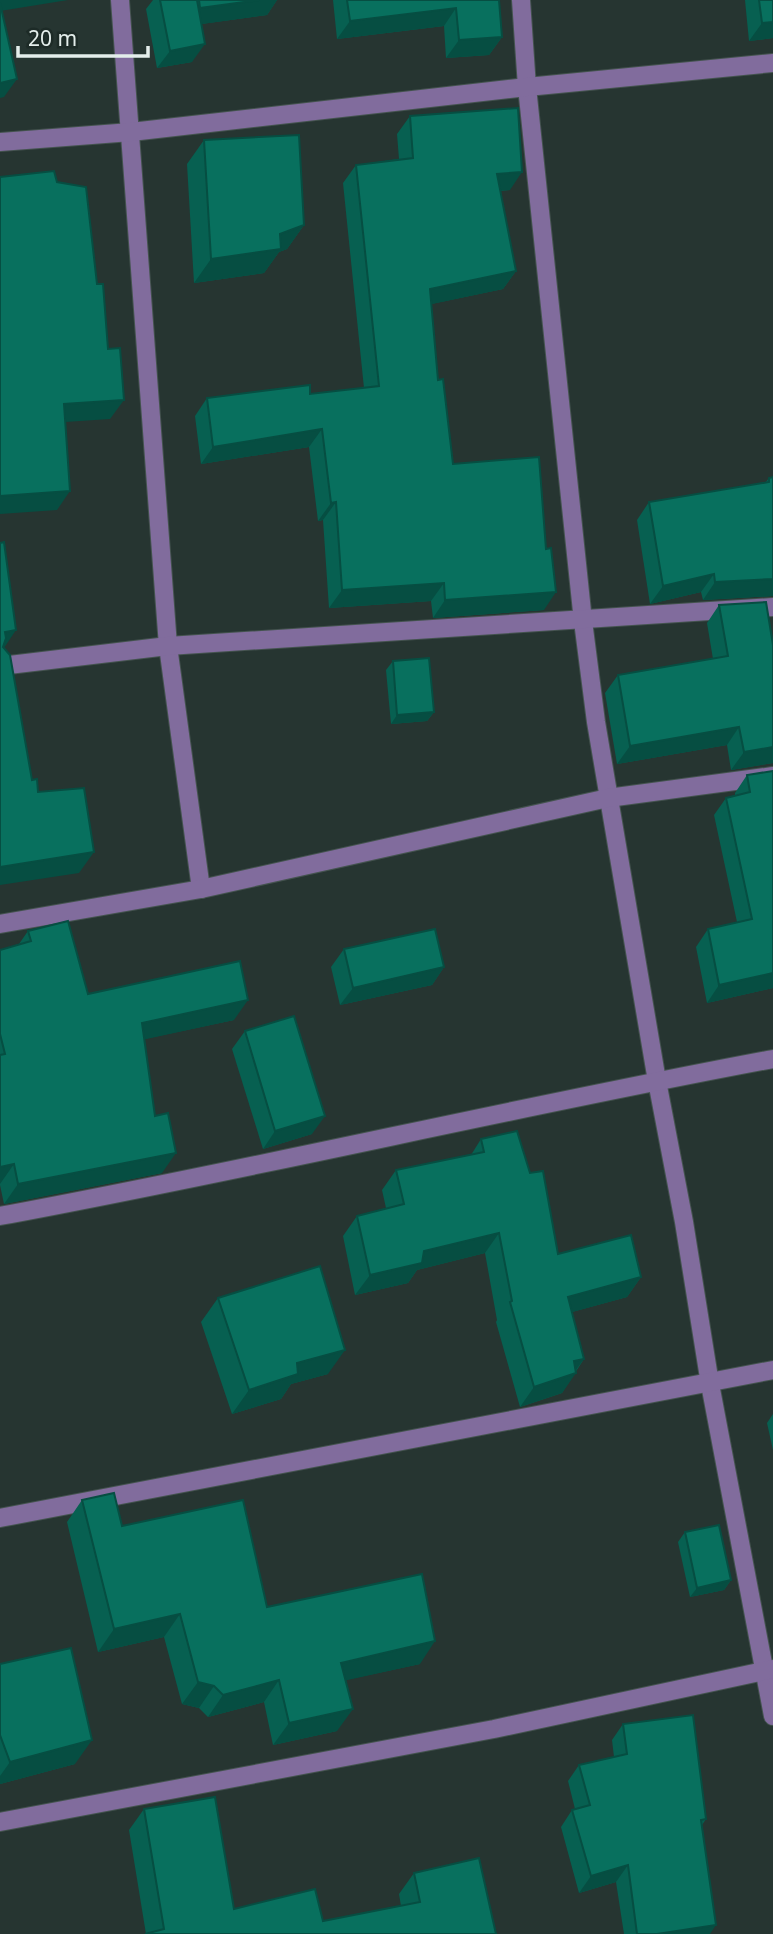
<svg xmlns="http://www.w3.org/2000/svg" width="773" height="1934" viewBox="0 0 773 1934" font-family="'Noto Sans',sans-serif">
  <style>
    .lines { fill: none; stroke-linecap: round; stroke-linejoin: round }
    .minor-casing { stroke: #44534f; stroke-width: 20 }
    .minor { stroke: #816c9d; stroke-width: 18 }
    .wall { fill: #076051 }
    .shaded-wall { fill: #064e42 }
    .building { fill: #08705e; stroke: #064e42; stroke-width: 2 }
  </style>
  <rect width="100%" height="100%" fill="#263531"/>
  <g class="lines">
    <defs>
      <g id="minor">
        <polyline points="120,0 168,646 201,889"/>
        <polyline points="521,0 527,87 583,621 596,722 657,1081 684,1222 710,1384 773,1716"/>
        <polyline points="0,142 131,132 527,87 773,63"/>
        <polyline points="0,666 168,646 773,607"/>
        <polyline points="0,924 201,889 608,798 773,776"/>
        <path d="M0,1216C259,1168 515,1107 773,1059"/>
        <polyline points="0,1518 773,1370"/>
        <polyline points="0,1822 494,1729 773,1669"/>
      </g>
    </defs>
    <use href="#minor" class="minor-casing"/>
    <use href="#minor" class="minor"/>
  </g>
  <g class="wall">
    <polygon points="153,0 277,0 267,15 201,24 192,62 157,68 146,9"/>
    <polygon points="333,0 499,0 502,37 489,55 446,58 444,26 337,39"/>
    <polygon points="745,0 773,0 773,38 749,41"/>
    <polygon points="410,116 510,190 500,191 516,271 503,289 431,304 438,380 453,464 544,610 433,618 431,601 329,608 323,520 318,521 309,447 201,464 195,416 207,398 310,394 364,388 343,183 356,165 399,159 397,134"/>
    <polygon points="204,140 304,225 287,249 279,252 264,273 194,283 187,164"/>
    <polygon points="773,477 773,596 703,600 701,592 650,604 637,520 649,502 765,483 769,478"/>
    <polygon points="719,605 773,645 773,763 731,770 727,745 617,764 605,693 618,675 713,659 707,623"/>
    <polygon points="393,661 434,712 427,721 391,724 386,670"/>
    <polygon points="773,771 773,988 707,1003 696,947 708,929 737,922 714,815 726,798 735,795 735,793 747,775"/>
    <polygon points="28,931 88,994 234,1020 144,1039 162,1173 4,1204 0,1185 0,950 19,944"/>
    <polygon points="344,949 444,967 432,985 340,1005 331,967"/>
    <polygon points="245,1031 312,1134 263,1149 232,1049"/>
    <polygon points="481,1139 530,1173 558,1254 641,1277 627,1297 572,1312 584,1359 562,1393 520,1407 496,1322 497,1320 485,1253 417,1270 408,1283 355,1295 343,1236 357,1216 386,1208 382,1190 396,1170 471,1155"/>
    <polygon points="218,1298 328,1374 291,1384 281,1399 232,1414 201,1322"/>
    <polygon points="773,1414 773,1450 767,1423"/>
    <polygon points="82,1500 122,1526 267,1607 420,1664 345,1680 337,1731 273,1745 264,1702 208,1717 199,1708 182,1704 164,1637 98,1652 67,1522"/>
    <polygon points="685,1532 731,1580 724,1590 690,1597 678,1542"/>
    <polygon points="0,1664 75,1764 0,1784"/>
    <polygon points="623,1724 706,1819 702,1825 710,1934 624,1934 616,1882 579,1893 561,1827 572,1810 575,1809 568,1781 579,1765 614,1757 612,1740"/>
    <polygon points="144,1809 234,1909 323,1921 401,1906 399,1894 414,1873 496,1934 146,1934 129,1830"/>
  </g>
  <g class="shaded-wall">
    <polygon points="0,0 68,0 0,11"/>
    <polygon points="259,0 277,0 267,15 188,26 200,8"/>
    <polygon points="456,8 444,26 337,39 350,21"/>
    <polygon points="773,22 773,38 749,41 762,23"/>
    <polygon points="502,37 489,55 446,58 459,40"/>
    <polygon points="205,44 192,62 157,68 170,51"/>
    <polygon points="17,79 4,97 0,98 0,83"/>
    <polygon points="522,172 510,190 484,192 497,174"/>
    <polygon points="304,225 287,249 279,252 264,273 194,283 211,259"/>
    <polygon points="516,271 503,289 418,307 430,289"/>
    <polygon points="124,400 110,419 50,423 64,404"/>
    <polygon points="322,429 309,447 201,464 213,447"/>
    <polygon points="70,491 57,510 0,514 0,496"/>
    <polygon points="336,502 323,520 318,521 331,503"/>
    <polygon points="714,574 701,592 650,604 663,586"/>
    <polygon points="773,579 773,596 703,600 715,582"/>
    <polygon points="444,583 431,601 329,608 342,590"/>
    <polygon points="556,592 544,610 433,618 445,600"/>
    <polygon points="16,630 2,651 5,632"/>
    <polygon points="434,712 427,721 391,724 397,715"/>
    <polygon points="739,727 727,745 617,764 630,746"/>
    <polygon points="773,747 773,763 731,770 744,752"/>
    <polygon points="94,852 79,873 0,885 0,867"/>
    <polygon points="444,967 432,985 340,1005 353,988"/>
    <polygon points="773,973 773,988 707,1003 719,985"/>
    <polygon points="248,1000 234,1020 128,1043 142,1023"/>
    <polygon points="325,1116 312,1134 263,1149 275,1131"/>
    <polygon points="176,1153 162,1173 4,1204 18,1184"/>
    <polygon points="14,1164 0,1184 0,1167"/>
    <polygon points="499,1233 485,1253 417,1270 408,1283 355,1295 370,1275 424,1251"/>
    <polygon points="641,1277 627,1297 554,1317 568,1297"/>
    <polygon points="345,1350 328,1374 291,1384 281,1399 232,1414 249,1390 297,1363"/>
    <polygon points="584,1359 573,1374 576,1373 562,1393 520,1407 534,1387 574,1361"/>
    <polygon points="731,1580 724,1590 690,1597 697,1588"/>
    <polygon points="180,1614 164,1637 98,1652 114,1629"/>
    <polygon points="435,1641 420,1664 325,1685 341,1663"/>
    <polygon points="279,1680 264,1702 208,1717 223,1695"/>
    <polygon points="198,1682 214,1686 199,1708 182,1704"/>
    <polygon points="353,1709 337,1731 273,1745 289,1723"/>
    <polygon points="92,1740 75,1764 0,1784 0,1776 10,1762"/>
    <polygon points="628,1865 616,1882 579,1893 591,1876"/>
    <polygon points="716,1925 710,1934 657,1934"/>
  </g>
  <g class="building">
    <polygon points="160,0 197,0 205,44 170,51"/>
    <polygon points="199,0 259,0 200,8"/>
    <polygon points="347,0 499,0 502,37 459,40 456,8 350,21"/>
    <polygon points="759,0 773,0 773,22 762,23"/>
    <polygon points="0,3 17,79 0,83"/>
    <polygon points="518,108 522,172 497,174 516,271 430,289 438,380 443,379 453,464 539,457 546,549 551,548 556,592 445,600 444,583 342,590 336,502 331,503 322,429 213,447 207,398 310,385 310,394 379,386 356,165 413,158 410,116"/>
    <polygon points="299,135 304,225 280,234 281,249 211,259 204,140"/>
    <polygon points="54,171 57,182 86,187 97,284 103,284 108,349 120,348 124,400 64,404 70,491 0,496 0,177"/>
    <polygon points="773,477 773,579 715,582 714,574 663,586 649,502 769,482 769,478"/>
    <polygon points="4,542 16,630 5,632 6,638 3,647 10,655 32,780 37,779 38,792 84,788 94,852 0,867 0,543"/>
    <polygon points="766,602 773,645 773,747 744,752 739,727 630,746 618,675 728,656 719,605"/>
    <polygon points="429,658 434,712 397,715 393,661"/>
    <polygon points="773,771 773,973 719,985 708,929 752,919 726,798 750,792 747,775"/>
    <polygon points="68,921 88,994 240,961 248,1000 142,1023 155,1116 168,1113 176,1153 18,1184 14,1164 0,1167 0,1055 5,1054 0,1034 0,950 31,941 28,931"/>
    <polygon points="435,929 444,967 353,988 344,949"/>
    <polygon points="294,1016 325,1116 275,1131 245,1031"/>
    <polygon points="517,1131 530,1173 543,1171 558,1254 631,1235 641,1277 568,1297 584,1359 574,1361 576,1373 534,1387 510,1302 512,1301 499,1233 424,1251 422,1263 370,1275 357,1216 404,1204 396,1170 484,1152 481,1139"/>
    <polygon points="320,1266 345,1350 297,1363 298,1374 249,1390 218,1298"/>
    <polygon points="114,1493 122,1526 243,1500 267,1607 422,1574 435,1641 341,1663 353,1709 289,1723 279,1680 223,1695 214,1686 198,1682 180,1614 114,1629 82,1500"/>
    <polygon points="719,1525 731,1580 697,1588 685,1532"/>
    <polygon points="71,1648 92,1740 10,1762 0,1735 0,1664"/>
    <polygon points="693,1715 706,1819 701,1820 716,1925 657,1934 637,1934 628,1865 591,1876 572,1810 590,1805 579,1765 627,1754 623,1724"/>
    <polygon points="215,1797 234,1909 315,1889 323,1921 420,1902 414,1873 479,1858 496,1934 145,1934 164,1929 144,1809"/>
  </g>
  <path d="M18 46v10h130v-10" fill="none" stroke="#e4eeeb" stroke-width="3.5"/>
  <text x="28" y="46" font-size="21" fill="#e4eeeb" stroke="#1d2b27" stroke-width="5" paint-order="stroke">20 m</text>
</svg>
